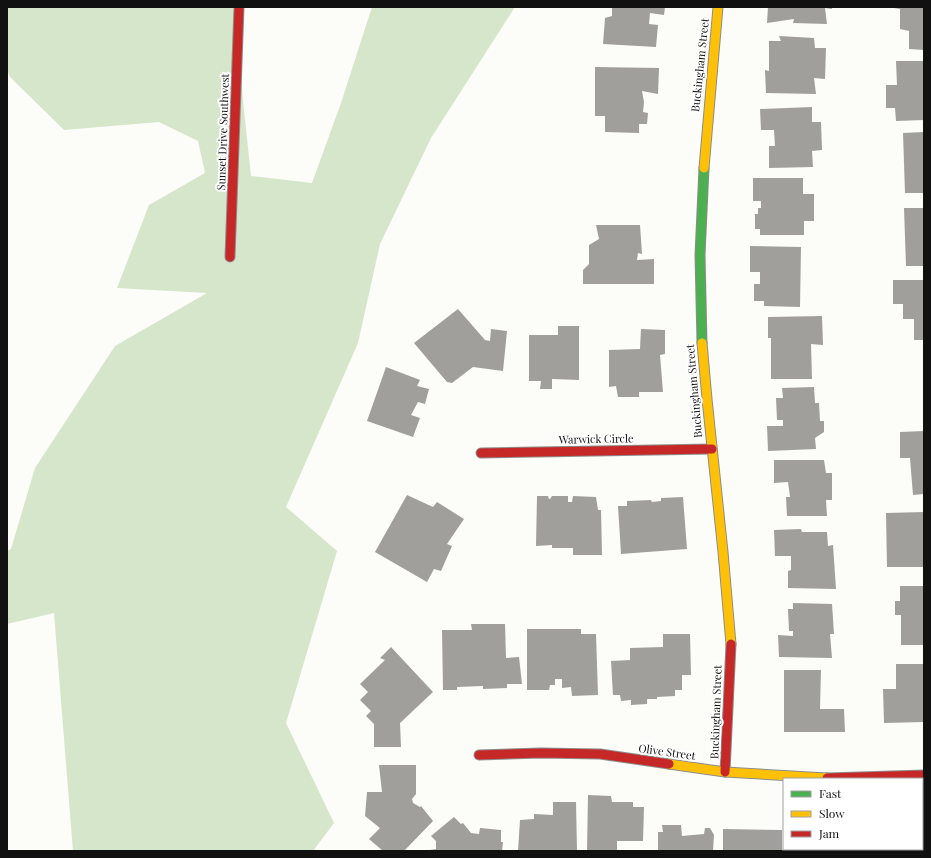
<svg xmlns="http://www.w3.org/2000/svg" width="931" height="858" viewBox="0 0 931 858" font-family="'Playfair Display',serif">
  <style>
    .forest { fill: #d6e6ca }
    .building { fill: #a09f9c }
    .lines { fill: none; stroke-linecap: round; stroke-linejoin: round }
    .fast-casing { stroke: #8d8d8c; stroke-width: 11 }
    .slow-casing { stroke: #8d8d8c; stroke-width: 11 }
    .jam-casing { stroke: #8d8d8c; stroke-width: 11 }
    .fast { stroke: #4caf50; stroke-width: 9 }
    .slow { stroke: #ffc107; stroke-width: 9 }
    .jam { stroke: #c62828; stroke-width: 9 }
    .labels { text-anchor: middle; stroke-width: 4; stroke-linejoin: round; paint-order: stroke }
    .street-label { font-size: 11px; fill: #111; stroke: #fff }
  </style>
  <rect width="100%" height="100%" fill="#fcfcf8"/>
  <polygon class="forest" points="7,7 233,7 251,176 312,183 341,103 372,7 515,7 431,138 380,244 358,343 286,507 337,551 286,723 334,823 313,851 73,851 54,613 7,624 7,551 11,549 35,468 115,346 207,293 117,288 149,205 205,173 198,141 159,122 64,130 10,77 7,70"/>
  <g class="building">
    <polygon points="612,7 665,7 664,15 650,13 649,24 658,25 656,47 603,44 605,18 612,16"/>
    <polygon points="768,7 832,7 832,9 825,8 827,24 793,23 794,19 767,23"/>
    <polygon points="894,7 924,7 924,50 909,49 909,31 900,29 900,9 894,8"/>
    <polygon points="779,36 814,38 815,48 826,48 825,79 814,78 816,94 766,93 765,70 769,71 769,41 781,41"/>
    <polygon points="896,61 924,61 924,120 896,121 895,108 886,108 886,85 897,85"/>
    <polygon points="595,67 659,68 658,94 642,91 644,102 643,112 648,113 647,124 639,124 639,133 605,132 605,116 595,116"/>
    <polygon points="812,107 812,122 821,122 822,150 812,151 813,167 769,168 769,146 775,146 774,130 761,130 760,109"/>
    <polygon points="924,132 924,193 905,193 903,133"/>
    <polygon points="753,178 803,178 803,194 814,194 814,221 804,221 804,235 760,235 760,229 755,229 755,214 758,214 758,208 761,208 761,201 753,201"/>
    <polygon points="904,208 924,208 924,266 906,266"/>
    <polygon points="596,225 640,225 642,254 638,253 637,260 654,259 654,284 583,284 583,270 589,264 589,245 599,239"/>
    <polygon points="750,246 801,247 800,307 764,306 764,301 754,301 754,284 760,284 760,272 750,272"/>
    <polygon points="893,280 924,280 924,340 914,340 914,319 903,319 903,304 893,304"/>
    <polygon points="458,309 485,340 490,341 491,329 507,331 503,371 473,367 452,383 447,382 414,343"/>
    <polygon points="822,316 823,345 811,344 812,379 771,379 771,338 768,338 768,317"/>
    <polygon points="558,326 579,326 579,380 552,379 552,389 540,389 541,381 529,381 529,335 558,335"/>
    <polygon points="641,329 665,330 665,354 660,355 663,392 639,392 639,397 618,397 616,386 609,387 609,350 640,349"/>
    <polygon points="386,367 420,380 417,386 429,389 425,404 418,402 411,415 420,418 413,437 367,421"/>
    <polygon points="814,387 815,403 819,403 820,421 824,421 824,432 815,438 816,449 768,451 767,426 783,426 783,420 777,420 776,398 783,398 782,388"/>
    <polygon points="924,431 924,494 913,495 910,458 900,458 900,432"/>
    <polygon points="774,460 824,460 826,473 832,473 832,500 826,500 827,516 787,516 786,497 790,497 788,482 774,483"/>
    <polygon points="407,495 433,507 437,502 464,519 447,544 452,546 441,571 434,569 427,582 375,552"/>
    <polygon points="537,496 548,496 549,499 550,499 552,496 568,496 568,502 572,502 573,496 596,497 598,510 601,510 602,555 573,555 573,548 552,548 552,545 536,546"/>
    <polygon points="683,497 687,549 621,554 618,506 627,506 627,501 651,500 652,502 661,501 661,498"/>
    <polygon points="924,512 924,567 887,567 886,513"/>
    <polygon points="801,529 802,532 827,532 828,546 833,545 836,589 788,588 788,571 791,570 791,556 775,556 774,530"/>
    <polygon points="900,586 924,586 924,645 901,645 901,615 895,615 895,601 900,601"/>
    <polygon points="793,603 832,604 834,634 830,634 832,658 779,657 778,635 793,636 793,631 789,631 788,609 793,609"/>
    <polygon points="471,624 505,624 506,658 519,657 522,684 507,684 507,688 483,689 483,686 457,687 457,690 443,690 442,630 472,630"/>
    <polygon points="527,629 581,629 581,634 596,634 598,695 572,696 571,687 562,688 562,679 555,679 555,685 550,685 549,690 527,690"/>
    <polygon points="663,634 690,634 691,675 682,675 682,690 675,690 675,696 657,697 657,699 647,699 647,704 631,705 631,700 621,701 620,695 613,695 611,661 630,660 630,648 663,647"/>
    <polygon points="391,647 433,692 400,723 401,747 374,747 374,724 366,716 371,711 360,700 368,692 360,684 385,660 380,658"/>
    <polygon points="896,664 924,664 924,722 884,723 883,689 896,689"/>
    <polygon points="784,670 821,670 820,709 844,709 845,732 784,732"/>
    <polygon points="379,765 416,765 416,794 412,799 413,803 420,807 421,806 433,821 404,851 383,851 369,839 380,828 365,816 367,792 382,792"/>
    <polygon points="588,795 611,796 612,802 633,802 633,807 644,807 643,841 617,841 617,851 587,851"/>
    <polygon points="553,802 576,802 577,851 518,851 520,820 534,819 534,814 553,815"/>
    <polygon points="454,817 461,824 463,823 471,833 479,834 480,828 501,830 501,842 503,842 502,851 430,851 430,850 436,849 436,841 431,836"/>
    <polygon points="662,825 681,825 682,836 704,834 705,828 710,828 714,835 713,851 658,851 658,832 663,832"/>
    <polygon points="723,829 782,830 782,851 723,851"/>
    <polygon points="922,834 924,834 924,851 884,851 884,849 922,849"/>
    <polygon points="794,849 852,849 853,851 794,851"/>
  </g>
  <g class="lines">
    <defs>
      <polyline id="fast" points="702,343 700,255 704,168"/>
      <g id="slow">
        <polyline points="704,168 718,7"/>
        <polyline points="702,343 707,399 723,552 731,644"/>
        <polyline points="669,764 725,772 827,778"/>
      </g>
      <g id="jam">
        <polyline points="230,257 239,7"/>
        <polyline points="481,453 712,449"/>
        <polyline points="479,755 541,753 600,754 669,764"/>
        <polyline points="725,772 731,644"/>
        <polyline points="827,778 924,775"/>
      </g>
    </defs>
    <use href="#fast" class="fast-casing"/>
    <use href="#slow" class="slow-casing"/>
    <use href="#jam" class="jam-casing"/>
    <use href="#fast" class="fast"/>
    <use href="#slow" class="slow"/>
    <use href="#jam" class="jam"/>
  </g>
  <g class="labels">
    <g class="street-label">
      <text transform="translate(700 65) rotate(-84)" y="4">Buckingham Street</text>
      <text transform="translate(223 132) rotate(-88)" y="4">Sunset Drive Southwest</text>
      <text transform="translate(694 391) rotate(-95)" y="4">Buckingham Street</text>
      <text transform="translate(596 439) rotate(-1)" y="4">Warwick Circle</text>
      <text transform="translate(716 712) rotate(-88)" y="4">Buckingham Street</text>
      <text transform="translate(667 752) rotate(8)" y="4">Olive Street</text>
    </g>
  </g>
  <rect width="931" height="858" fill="none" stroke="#111111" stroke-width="16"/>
  <rect x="783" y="778" width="140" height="72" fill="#ffffff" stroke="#a0a0a0"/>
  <rect x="791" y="791" width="20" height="6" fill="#4caf50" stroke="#a0a0a0"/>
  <text x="819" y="798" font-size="12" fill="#111111">Fast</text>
  <rect x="791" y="811" width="20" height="6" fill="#ffc107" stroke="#a0a0a0"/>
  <text x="819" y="818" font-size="12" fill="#111111">Slow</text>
  <rect x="791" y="831" width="20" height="6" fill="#c62828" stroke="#a0a0a0"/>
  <text x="819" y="838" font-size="12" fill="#111111">Jam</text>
</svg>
